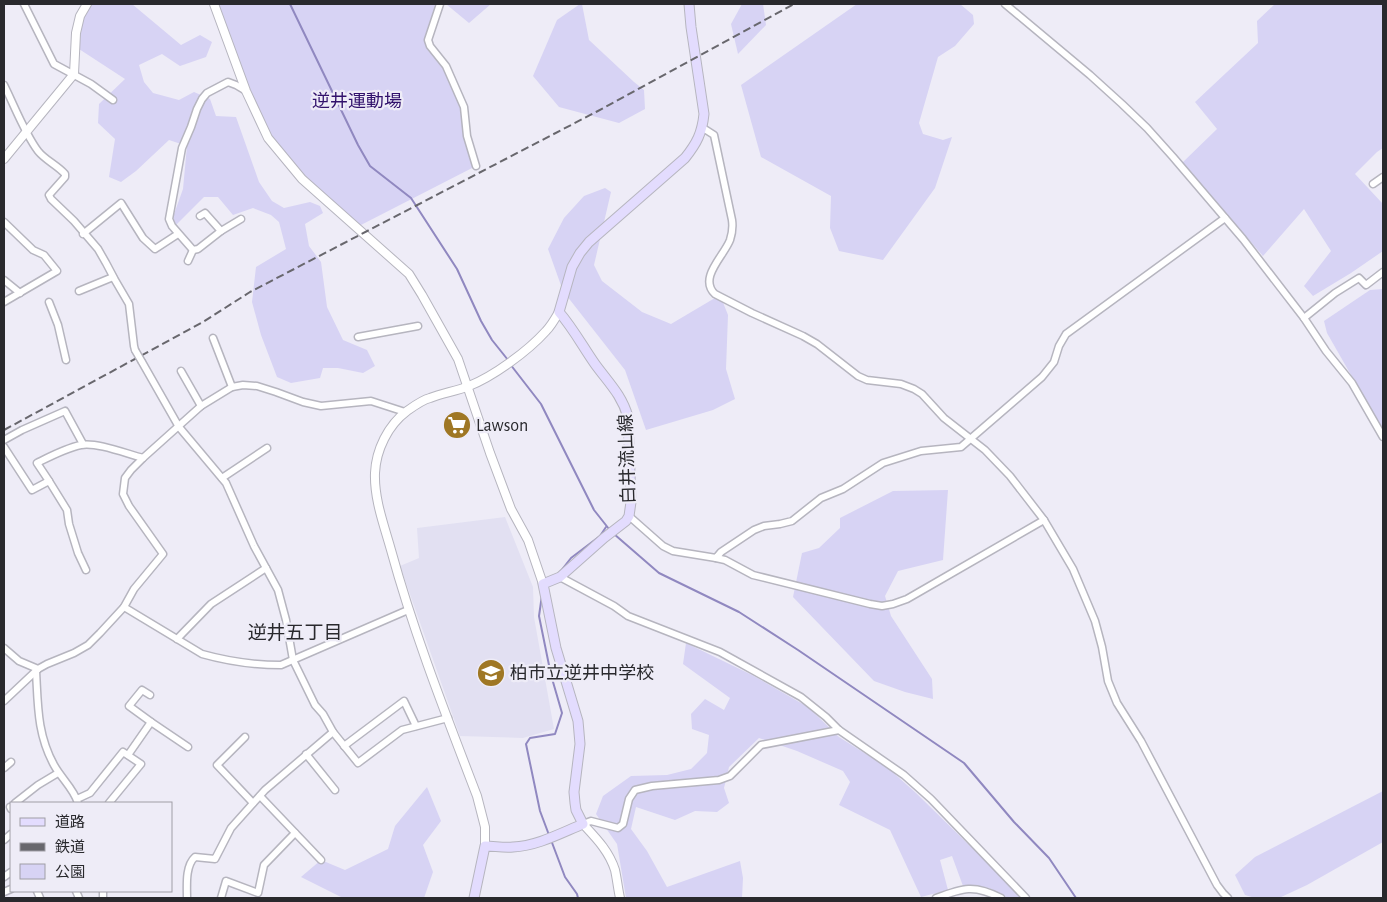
<svg xmlns="http://www.w3.org/2000/svg" width="1387" height="902" viewBox="0 0 1387 902" font-family="'Alegreya Sans','Noto Sans JP',sans-serif">
  <style>
    .built { fill: #e2e0f2 }
    .green { fill: #d7d3f4 }
    .lines { fill: none; stroke-linecap: round; stroke-linejoin: round }
    .stream { stroke: #9088c0; stroke-width: 2 }
    .minor-casing { stroke: #b6b5bf; stroke-width: 9 }
    .tertiary-casing { stroke: #b6b5bf; stroke-width: 10 }
    .secondary-casing { stroke: #b6b5bf; stroke-width: 11 }
    .minor { stroke: #fff; stroke-width: 6 }
    .tertiary { stroke: #fff; stroke-width: 8 }
    .secondary { stroke: #e3dcfe; stroke-width: 9 }
    .rail { stroke: #68676d; stroke-width: 2; stroke-dasharray: 8 4; stroke-linecap: butt }
    .minor-bridge-casing { stroke: #b6b5bf; stroke-width: 9; stroke-linecap: butt }
    .minor-bridge { stroke: #fff; stroke-width: 6 }
    .labels { text-anchor: middle; stroke-width: 4.5; stroke-linejoin: round; paint-order: stroke }
    .park-label { font-size: 18px; fill: #31116b; stroke: #eeecf7 }
    .poi-label { font-size: 18px; fill: #29292d; stroke: #eeecf7; text-anchor: start }
    .street-label { font-size: 18px; fill: #29292d; stroke: #eeecf7 }
    .neighbourhood-label { font-size: 19px; fill: #29292d; stroke: #eeecf7 }
  </style>
  <rect width="100%" height="100%" fill="#eeecf7"/>
  <polygon class="built" points="505,517 533,587 534,617 554,729 523,738 460,736 400,566 419,558 417,528"/>
  <g class="green">
    <polygon points="90,4 132,4 181,45 200,35 212,42 206,57 180,66 162,54 139,65 144,82 153,93 179,100 194,92 210,99 216,116 236,117 259,182 272,201 284,208 310,202 320,206 323,213 305,224 309,246 321,262 327,307 343,340 367,350 375,366 363,373 338,368 323,368 320,378 291,383 277,377 261,335 252,302 256,267 286,249 279,222 271,215 253,208 233,215 218,197 204,197 176,225 173,217 183,189 187,146 169,140 136,171 121,182 109,177 115,139 98,123 99,104 125,79 79,49 83,18"/>
    <polygon points="214,4 435,4 430,46 446,66 464,107 476,166 357,227 302,179 268,138"/>
    <polygon points="446,4 491,4 469,23"/>
    <polygon points="580,4 582,4 589,40 634,82 644,90 645,109 619,123 559,107 533,76 557,20"/>
    <polygon points="742,4 763,4 766,25 738,54 731,24"/>
    <polygon points="857,4 960,4 973,15 974,24 955,46 938,57 919,123 923,134 943,140 952,137 935,188 883,260 839,251 830,228 831,196 761,157 741,85"/>
    <polygon points="1275,4 1383,4 1383,148 1377,152 1355,174 1383,204 1383,251 1351,273 1313,296 1304,286 1331,251 1304,209 1263,256 1182,163 1217,129 1195,102 1258,43 1257,21"/>
    <polygon points="605,188 611,192 594,265 602,281 642,312 671,324 720,295 728,315 726,369 735,399 713,410 646,430 625,370 563,291 548,249 564,218 584,196"/>
    <polygon points="1383,289 1383,431 1327,333 1324,321 1370,290"/>
    <polygon points="948,490 943,560 898,571 885,596 891,616 932,679 933,699 905,692 874,681 793,597 802,553 819,548 840,528 840,518 893,491"/>
    <polygon points="686,643 752,675 808,707 839,737 888,768 916,793 1023,898 1007,898 989,888 963,886 952,856 940,860 948,890 921,897 890,830 839,805 850,782 843,771 797,751 759,738 729,767 724,788 729,803 717,812 695,811 675,820 636,807 631,829 647,851 667,887 740,861 743,878 742,898 626,898 617,844 596,814 603,796 631,776 667,775 691,769 707,753 709,735 692,729 691,714 705,699 724,710 730,698 683,664"/>
    <polygon points="427,787 441,821 423,845 433,872 424,898 343,898 301,877 321,860 345,870 388,849 395,826"/>
    <polygon points="1383,791 1383,842 1307,885 1279,898 1255,898 1245,895 1235,875 1255,857"/>
  </g>
  <g class="lines">
    <g class="stream">
      <polyline points="290,4 358,145 370,166 411,198 457,269 481,321 492,340 508,360"/>
      <polyline points="510,364 541,404 594,510 609,529"/>
      <polyline points="614,534 659,573 739,612 798,650 964,763 1014,822 1049,858 1076,898"/>
      <polyline points="560,572 571,558 600,536 606,527"/>
      <polyline points="542,595 539,616 551,675 562,713 555,734 530,738 526,744 540,811 549,835"/>
      <polyline points="551,840 565,877 577,894 578,898"/>
    </g>
    <defs>
      <g id="minor">
        <polyline points="24,4 54,64 91,84 113,100"/>
        <polyline points="440,4 428,40 430,46 446,66 464,107 467,136 476,166"/>
        <polyline points="1005,4 1090,75 1122,104 1147,128 1173,157 1243,239 1304,318 1326,351 1352,383 1383,437"/>
        <path d="M4,85C14,105 25,134 38,151C45,160 57,165 65,174V177L49,195L51,199L74,221L98,249L106,263L115,280L129,304L134,346L135,350"/>
        <path d="M703,128L714,135L732,220C733,227 732,234 730,240C724,256 698,278 715,294L752,313L803,336L817,344L858,376L867,380L901,384L914,389L922,394L944,418L985,450L1010,476L1044,520L1073,569L1095,621L1102,647L1108,681L1117,703L1141,741L1217,885L1223,893L1228,898"/>
        <polyline points="1373,184 1383,177"/>
        <polyline points="200,216 205,213 221,231 198,249 193,250 172,226 169,219 182,148 191,127 197,109 202,99 207,93 228,82 236,85 246,91"/>
        <polyline points="4,222 33,250 44,255 57,271 4,302"/>
        <polyline points="221,231 241,219"/>
        <polyline points="83,234 121,203 143,238 155,249 178,234"/>
        <polyline points="188,261 193,250"/>
        <polyline points="4,280 20,293"/>
        <polyline points="79,291 113,277"/>
        <polyline points="49,302 58,325 66,360"/>
        <polyline points="1304,318 1335,293 1359,278 1366,285 1383,272"/>
        <polyline points="358,337 418,326"/>
        <polyline points="213,338 232,387"/>
        <polyline points="142,362 179,427 226,483 254,546 278,590 286,620 293,660 315,705 323,714 333,732 358,763 402,730 448,718"/>
        <polyline points="181,371 201,406"/>
        <polyline points="4,440 22,430 65,411 83,444"/>
        <path d="M4,447L32,490L49,481L37,463C51,456 66,448 81,445C97,442 127,454 143,458"/>
        <polyline points="222,478 267,448"/>
        <polyline points="49,481 67,510 69,524 78,553 86,570"/>
        <polyline points="629,516 663,546 673,551 716,558 721,552 754,530 764,526 780,524 792,521 821,498 843,489 883,463 921,451 961,447 1042,377 1054,362 1059,346 1066,334 1225,218"/>
        <polyline points="716,558 725,560 753,575 870,604 882,606 893,604 907,599 1044,520"/>
        <polyline points="560,577 614,606 628,616 720,652 801,697 826,717 839,730 904,775 931,799 1026,898"/>
        <path d="M124,607L202,654C227,661 255,665 281,665L408,610"/>
        <polyline points="177,639 211,604 266,568"/>
        <polyline points="4,648 19,661 38,669"/>
        <path d="M36,671C38,705 37,734 54,765C61,778 74,789 78,803"/>
        <polyline points="4,701 38,669 47,664 74,653 88,645 100,633 124,607 134,589 163,554 129,506 123,494 125,478 131,470 143,458 201,406 232,387 243,385 257,386 276,392 303,402 321,406 371,401 405,412"/>
        <polyline points="151,722 188,747"/>
        <polyline points="245,737 217,765 253,803"/>
        <polyline points="344,746 404,701 416,726"/>
        <polyline points="306,754 335,790"/>
        <polyline points="128,755 151,722 129,706 142,690 150,695"/>
        <polyline points="4,768 11,762"/>
        <polyline points="260,796 321,860"/>
        <polyline points="77,799 90,793 123,752 141,764 109,803"/>
        <polyline points="15,803 38,785 58,773"/>
        <polyline points="11,807 10,807 11,809"/>
        <polyline points="583,824 591,821 618,828 623,824 629,799 635,790 652,786 719,780 730,776 761,745 839,730"/>
        <polyline points="4,840 11,834"/>
        <polyline points="4,877 11,872"/>
        <polyline points="37,891 40,898"/>
        <polyline points="76,891 79,898"/>
        <polyline points="103,891 103,898"/>
        <polyline points="4,892 11,889"/>
        <path d="M187,898C187,886 185,866 195,857L215,859L231,828L265,790L333,732"/>
        <polyline points="221,898 226,881 258,893 264,865 295,833"/>
        <path d="M936,898C963,888 974,884 1001,898"/>
      </g>
      <g id="tertiary">
        <polyline points="214,4 246,91 268,138 302,179 409,274 422,295 458,359 490,453 511,509 528,540 543,584"/>
        <polyline points="4,159 74,74 76,33 80,16 87,4"/>
        <path d="M583,824C596,838 609,851 615,870C617,879 618,889 620,898"/>
        <path d="M485,846V827L477,796C446,715 414,634 391,550C384,525 374,499 375,473C376,450 388,425 407,411C414,406 422,400 430,398C443,393 457,391 469,386C494,376 528,351 546,331C551,326 555,319 559,312"/>
      </g>
      <path id="secondary" d="M474,898L485,846C494,846 504,848 513,847C537,846 561,833 583,824L576,810L575,803L574,792L580,744L578,721L556,648L543,584L560,577L604,538L626,521L629,516L631,502L628,417C622,395 608,382 595,364C583,347 573,328 559,312L572,267L580,253L589,242L685,158C697,143 702,133 704,114L691,27L689,4"/>
    </defs>
    <use href="#minor" class="minor-casing"/>
    <use href="#tertiary" class="tertiary-casing"/>
    <use href="#secondary" class="secondary-casing"/>
    <use href="#minor" class="minor"/>
    <use href="#tertiary" class="tertiary"/>
    <use href="#secondary" class="secondary"/>
    <polyline class="rail" points="4,430 203,322 250,292 596,112 794,4"/>
    <defs>
      <polyline id="minor-bridge" points="135,350 142,362"/>
    </defs>
    <use href="#minor-bridge" class="minor-bridge-casing"/>
    <use href="#minor-bridge" class="minor-bridge"/>
  </g>
  <defs>
    <symbol id="supermarket-disc" viewBox="-11 -11 22 22"><circle r="9.5" fill="#9f7724" stroke="#eeecf7"/><path d="M-6-5.5h2.5l.6 2H6L4.5 2H-2.5L-4.4-4H-6ZM-1.5 3.2a1.3 1.3 0 1 0 .1 0ZM3 3.2a1.3 1.3 0 1 0 .1 0Z" fill="#fff"/></symbol>
    <symbol id="school-disc" viewBox="-11 -11 22 22"><circle r="9.5" fill="#9f7724" stroke="#eeecf7"/><path d="M0-5L7-2L0 1L-7-2ZM-4 1L0 2.5L4 1V4Q0 6-4 4Z" fill="#fff"/></symbol>
  </defs>
  <g fill-rule="evenodd">
    <use href="#supermarket-disc" x="441" y="409" width="32" height="32"/>
    <use href="#school-disc" x="475" y="657" width="32" height="32"/>
  </g>
  <g class="labels">
    <g class="park-label">
      <text x="357" y="107">逆井運動場</text>
    </g>
    <g class="poi-label">
      <text x="476" y="431">Lawson</text>
      <text x="510" y="679">柏市立逆井中学校</text>
    </g>
    <g class="street-label">
      <text transform="translate(627 459) rotate(-92)" y="6">白井流山線</text>
    </g>
    <g class="neighbourhood-label">
      <text x="295" y="639">逆井五丁目</text>
    </g>
  </g>
  <rect width="1387" height="902" fill="none" stroke="#29292d" stroke-width="10"/>
  <rect x="10" y="802" width="162" height="90" fill="#eeecf7" stroke="#9f9ea6"/>
  <rect x="20" y="818" width="25" height="8" fill="#e3dcfe" stroke="#9f9ea6"/>
  <text x="55" y="827" font-size="15" fill="#29292d">道路</text>
  <rect x="20" y="843" width="25" height="8" fill="#68676d" stroke="#9f9ea6"/>
  <text x="55" y="852" font-size="15" fill="#29292d">鉄道</text>
  <rect x="20" y="864" width="25" height="15" fill="#d7d3f4" stroke="#9f9ea6"/>
  <text x="55" y="877" font-size="15" fill="#29292d">公園</text>
</svg>
